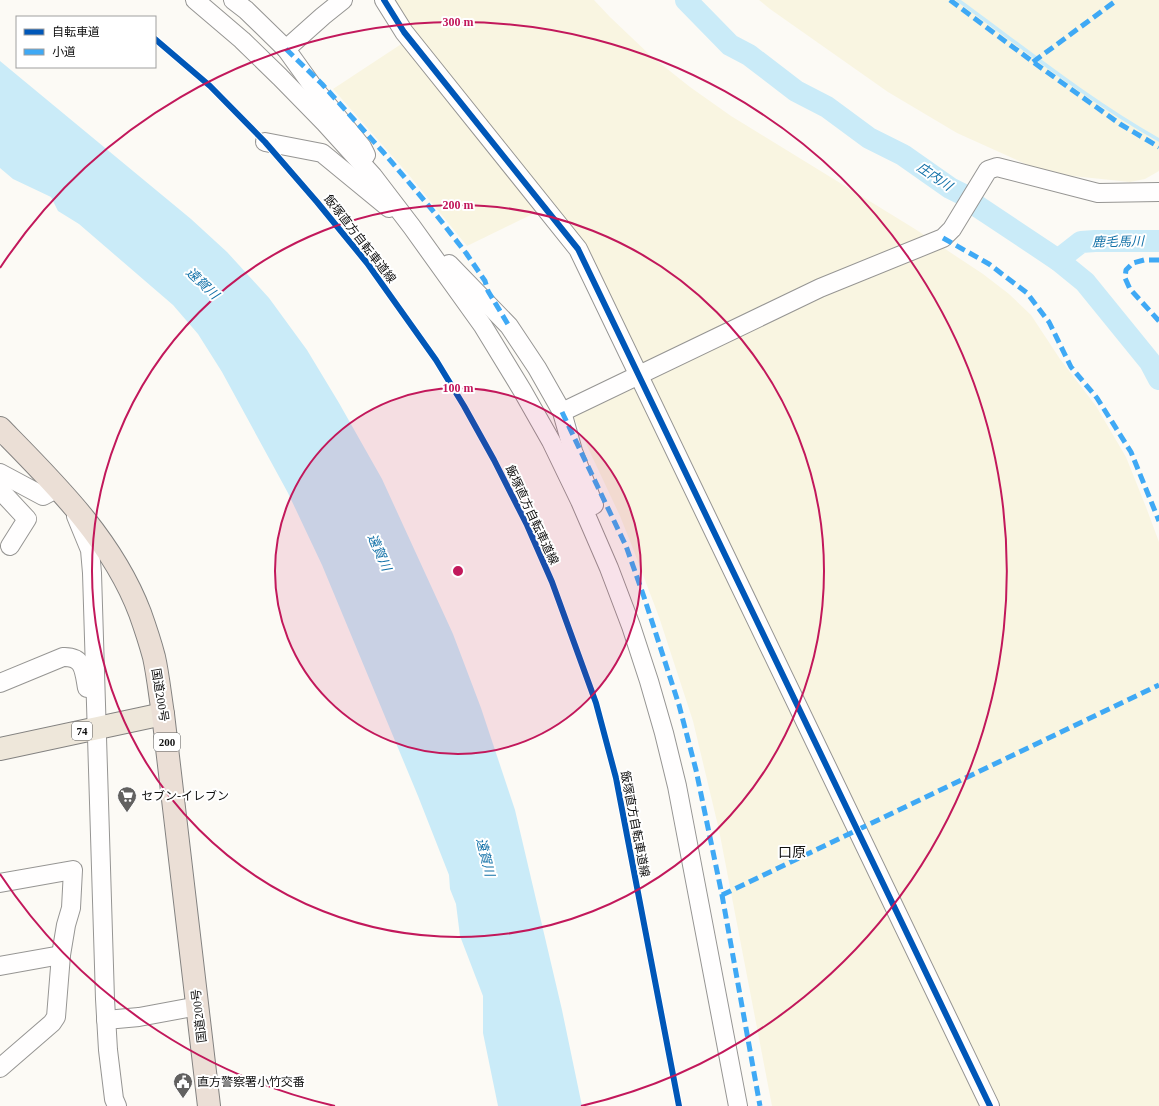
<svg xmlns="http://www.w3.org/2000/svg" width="1159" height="1106" viewBox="0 0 1159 1106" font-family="'Times New Roman','Noto Sans JP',serif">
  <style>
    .farmland { fill: #f9f5e1 }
    .water { fill: #caebf8 }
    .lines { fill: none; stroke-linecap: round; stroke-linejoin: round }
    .stream { stroke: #caebf8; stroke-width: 3.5 }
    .river { stroke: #caebf8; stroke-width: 22 }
    .minor-casing { stroke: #969593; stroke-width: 20 }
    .major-casing { stroke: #838280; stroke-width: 24 }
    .highway-casing { stroke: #838280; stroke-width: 24 }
    .minor { stroke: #fffefe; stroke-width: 18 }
    .major { stroke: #eee7da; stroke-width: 22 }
    .highway { stroke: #ebdfd6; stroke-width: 22 }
    .quiet { stroke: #3fa9f5; stroke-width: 5; stroke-dasharray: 10 5; stroke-linecap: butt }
    .cycleway-casing { stroke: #fff; stroke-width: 8 }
    .cycleway { stroke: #0057b8; stroke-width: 6 }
    .ring { fill: none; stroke: #c2185b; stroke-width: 2 }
    .labels { text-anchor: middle; stroke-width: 4; stroke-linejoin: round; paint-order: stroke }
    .shield { fill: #fff; stroke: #575757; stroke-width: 1 }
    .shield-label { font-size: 11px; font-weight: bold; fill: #0f0f0f }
    .street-label { font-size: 12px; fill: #0f0f0f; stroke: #fff }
    .poi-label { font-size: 12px; fill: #0f0f0f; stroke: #fff; text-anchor: start }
    .water-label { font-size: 13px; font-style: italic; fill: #1271a8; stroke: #fff }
    .quarter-label { font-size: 14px; fill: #0f0f0f; stroke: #fff }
    .centre { fill: #c2185b; stroke: #fff; stroke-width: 2 }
    .ring-label { font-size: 12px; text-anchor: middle; font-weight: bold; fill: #c2185b; stroke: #fff; stroke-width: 4; stroke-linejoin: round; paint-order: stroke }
  </style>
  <rect width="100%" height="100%" fill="#fcfaf5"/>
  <g class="farmland">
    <polygon points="394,0 594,0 610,17 651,56 690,87 731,116 915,229 983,274 1009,294 1031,315 1060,359 1096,406 1126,457 1146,507 1159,542 1159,1106 772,1106 719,830 693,721 659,617 632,546 620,516 573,416 648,379 551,205 467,246 408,174 333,89 415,35"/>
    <polygon points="759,0 1159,0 1159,171 1145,179 1130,182 1063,175 1030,166 957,133 888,92 770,9"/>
  </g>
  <polygon class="water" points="0,61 191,219 227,252 269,298 307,350 339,403 382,479 453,634 481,708 515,810 562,1010 582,1106 498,1106 483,1033 483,996 460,936 456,904 450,889 449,875 418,796 322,565 288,493 222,372 198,334 173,305 79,224 58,211 51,197 13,179 0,168"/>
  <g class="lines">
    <path class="stream" d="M958,0C1024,48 1088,100 1159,140"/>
    <g class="river">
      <polyline points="686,0 730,45 749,55 796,91 827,107 869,138 903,155 950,188 962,194 977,206 1058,260 1085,282 1150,362 1159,379"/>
      <polyline points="1058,260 1081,242 1095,241 1159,241"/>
    </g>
    <defs>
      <g id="minor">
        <polyline points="195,0 242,40 280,77 325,123 373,176 412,227 483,326 522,390 551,441 580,501 609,568 631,626 649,681 664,733 677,786 738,1106"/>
        <polyline points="233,0 246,10 286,49 314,88 362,147 366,155"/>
        <polyline points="384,0 404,32 578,249 990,1106"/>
        <polyline points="286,49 323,16 343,0"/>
        <polyline points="265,142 322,153 389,208"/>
        <polyline points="449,264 509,326 537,368 562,412 573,451 594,505"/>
        <polyline points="562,412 820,288 943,238 952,229 988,170 997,167 1098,193 1159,192"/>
        <polyline points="0,473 43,496 58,488"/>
        <polyline points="0,490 27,519 10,546"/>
        <polyline points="76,516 90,550 92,573 105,999 108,1050 114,1099 117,1106"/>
        <path d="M0,683L63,657C84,656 84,671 87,688"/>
        <polyline points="0,883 73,870 71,908 66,925 61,955 56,1017 52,1023 0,1068"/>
        <polyline points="0,966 61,955"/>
        <polyline points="106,1020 139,1017 198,1006"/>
      </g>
      <polyline id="major" points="0,749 163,714"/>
      <path id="highway" d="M0,428C54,483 112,539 140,613C145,627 150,642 154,657C158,675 160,695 163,714L209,1106"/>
    </defs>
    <use href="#minor" class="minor-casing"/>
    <use href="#major" class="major-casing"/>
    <use href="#highway" class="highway-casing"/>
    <use href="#minor" class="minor"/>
    <use href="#major" class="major"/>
    <use href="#highway" class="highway"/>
    <g class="quiet">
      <polyline points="950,0 1033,62 1120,124 1159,147"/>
      <polyline points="286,49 322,84 384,153 434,212 466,253 485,281 488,291 509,326"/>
      <polyline points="1033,62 1117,0"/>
      <polyline points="943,238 989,264 1027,293 1049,322 1071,367 1097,398 1131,452 1159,521"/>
      <polyline points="1159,260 1144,260 1133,263 1126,270 1125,278 1130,289 1159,321"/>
      <polyline points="562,412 626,546 644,597 679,705 696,770 722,895 760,1106"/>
      <polyline points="722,895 1159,685"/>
    </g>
    <defs>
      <g id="cycleway">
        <polyline points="384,0 404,32 578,249 990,1106"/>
        <polyline points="155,39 210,86 265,142 317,202 367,263 436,360 464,406 494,460 527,525 552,582 596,703 616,778 679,1106"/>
      </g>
    </defs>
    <use href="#cycleway" class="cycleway-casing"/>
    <use href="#cycleway" class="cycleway"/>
  </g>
  <circle cx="458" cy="571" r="183" fill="#c2185b" fill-opacity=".12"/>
  <g class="ring">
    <circle cx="458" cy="571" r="183"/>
    <circle cx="458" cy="571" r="366"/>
    <path d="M335 1106A549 549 0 0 1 0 874M0 268A549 549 0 1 1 581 1106"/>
  </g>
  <defs>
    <symbol id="supermarket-pin" viewBox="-11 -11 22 30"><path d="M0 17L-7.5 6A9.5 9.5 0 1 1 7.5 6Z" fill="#626160" stroke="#fff"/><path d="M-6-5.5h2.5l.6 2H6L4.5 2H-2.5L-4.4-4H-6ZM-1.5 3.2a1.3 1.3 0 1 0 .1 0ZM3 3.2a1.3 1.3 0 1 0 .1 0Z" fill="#fff"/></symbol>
    <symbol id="civic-pin" viewBox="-11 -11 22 30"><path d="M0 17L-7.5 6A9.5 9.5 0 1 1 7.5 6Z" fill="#626160" stroke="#fff"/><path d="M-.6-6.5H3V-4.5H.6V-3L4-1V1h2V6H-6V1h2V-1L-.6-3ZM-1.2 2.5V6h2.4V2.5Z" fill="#fff"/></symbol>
  </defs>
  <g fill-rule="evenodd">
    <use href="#supermarket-pin" x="116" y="785" width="22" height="30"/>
    <use href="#civic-pin" x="172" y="1071" width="22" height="30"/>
  </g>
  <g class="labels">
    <g class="shield">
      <rect x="72" y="722" width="20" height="18" rx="3"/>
      <rect x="154" y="733" width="26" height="18" rx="3"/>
    </g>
    <g class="shield-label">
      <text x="82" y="735">74</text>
      <text x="167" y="746">200</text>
    </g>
    <g class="street-label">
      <text transform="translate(360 239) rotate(52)" y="4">飯塚直方自転車道線</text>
      <text transform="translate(532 515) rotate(65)" y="4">飯塚直方自転車道線</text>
      <text transform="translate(160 695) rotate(81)" y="4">国道200号</text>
      <text transform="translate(635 824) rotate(79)" y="4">飯塚直方自転車道線</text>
      <text transform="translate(199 1016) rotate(-97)" y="4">国道200号</text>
    </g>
    <g class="poi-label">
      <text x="141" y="800">セブン-イレブン</text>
      <text x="197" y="1086">直方警察署小竹交番</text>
    </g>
    <g class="water-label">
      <text transform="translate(935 176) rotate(34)" y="5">庄内川</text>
      <text transform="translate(1118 241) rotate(-1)" y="5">鹿毛馬川</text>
      <text transform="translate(203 283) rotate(43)" y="5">遠賀川</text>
      <text transform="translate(380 552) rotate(66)" y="5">遠賀川</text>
      <text transform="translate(486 857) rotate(76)" y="5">遠賀川</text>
    </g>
    <g class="quarter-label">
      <text x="792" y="857">口原</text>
    </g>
  </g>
  <circle cx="458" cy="571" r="6" class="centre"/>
  <g class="ring-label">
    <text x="458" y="26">300 m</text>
    <text x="458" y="209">200 m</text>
    <text x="458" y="392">100 m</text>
  </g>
  <rect x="16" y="16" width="140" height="52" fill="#ffffff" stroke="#9f9f9f"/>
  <rect x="24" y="29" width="20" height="6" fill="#0057b8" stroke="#9f9f9f"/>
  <text x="52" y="36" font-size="12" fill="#0f0f0f">自転車道</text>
  <rect x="24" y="49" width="20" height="6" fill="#3fa9f5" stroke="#9f9f9f"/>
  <text x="52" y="56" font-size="12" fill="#0f0f0f">小道</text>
</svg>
